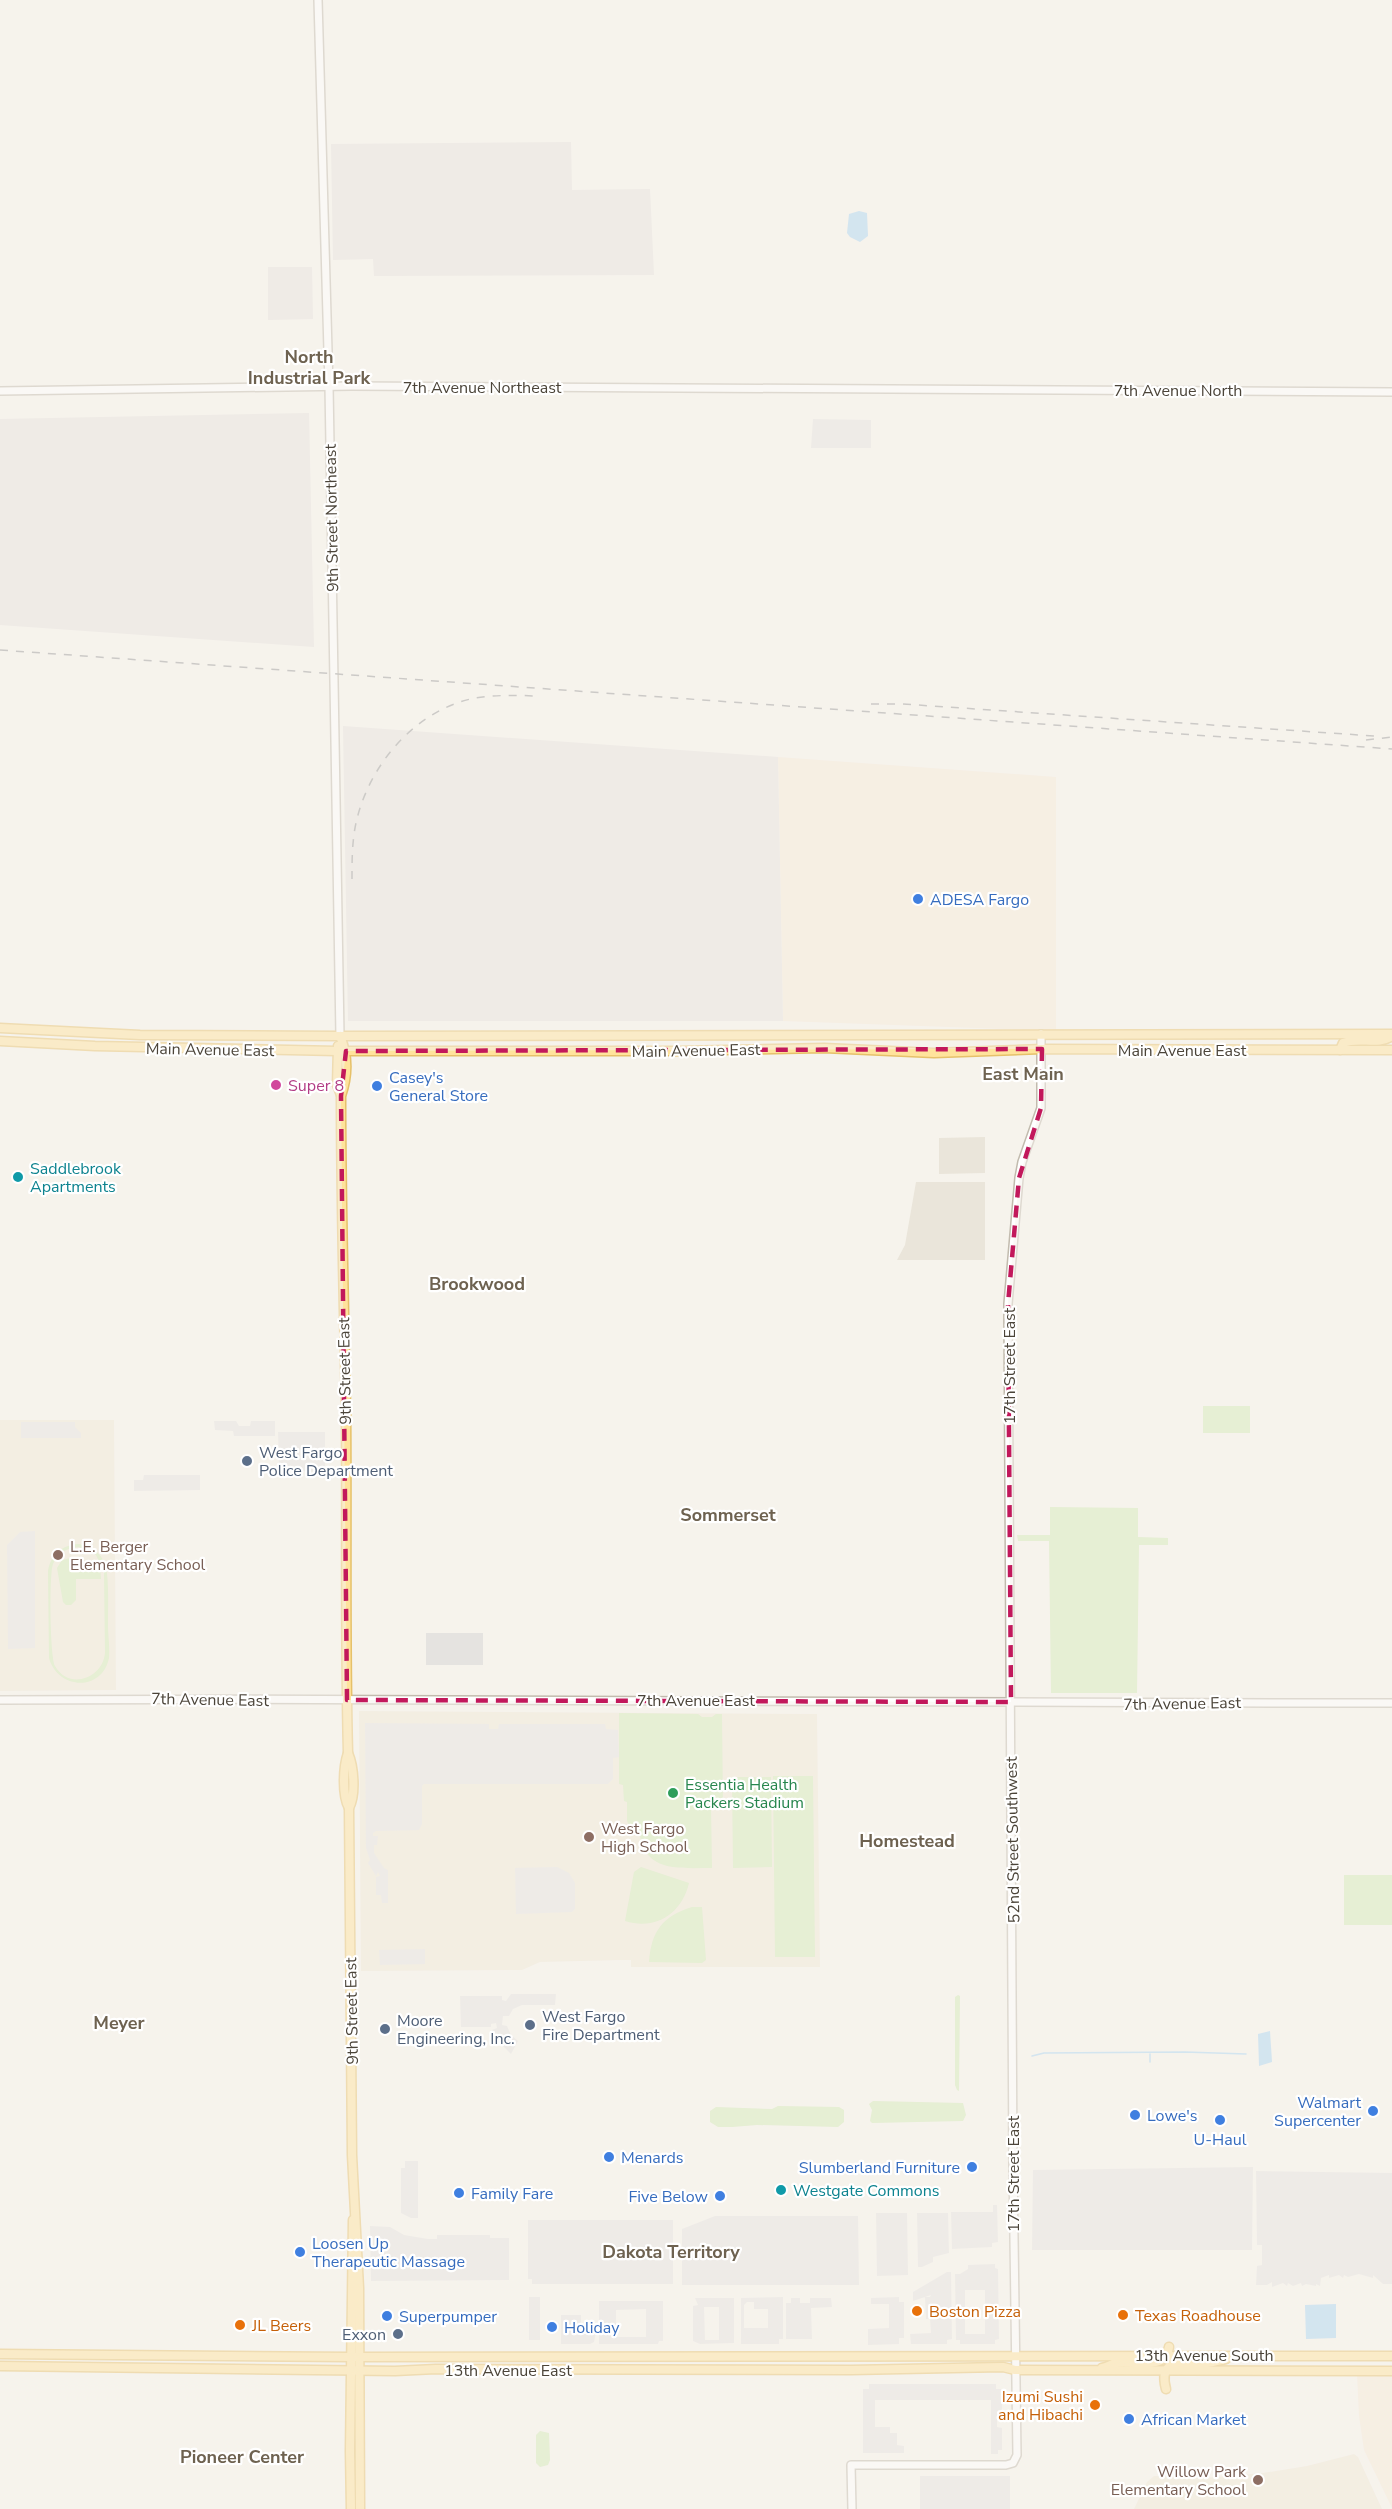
<svg xmlns="http://www.w3.org/2000/svg" width="1392" height="2509" viewBox="0 0 1392 2509" font-family="'Nunito Sans',sans-serif">
  <style>
    .residential { fill: #eae5da }
    .commercial { fill: #f7ead8 }
    .industrial { fill: #e6e2dd }
    .education { fill: #efe8d6 }
    .green { fill: #d2eab5; fill-rule: evenodd }
    .parking { fill: #e5e3e0; fill-rule: evenodd }
    .water { fill: #a9d4f2 }
    .lines { fill: none; stroke-linecap: round; stroke-linejoin: round }
    .stream { stroke: #a9d4f2; stroke-width: 1.5 }
    .minor-casing { stroke: #c2bbae; stroke-width: 10 }
    .major-casing { stroke: #e6c16a; stroke-width: 11 }
    .minor { stroke: #fff; stroke-width: 7 }
    .major { stroke: #ffe39c; stroke-width: 8 }
    .rail { stroke: #9a9a9a; stroke-width: 1.5; stroke-dasharray: 8 8; stroke-linecap: butt }
    .marked { fill: none; stroke: #c2185b; stroke-width: 4.5; stroke-dasharray: 12 8; stroke-linejoin: round }
    .shop-dot { fill: #3f7fe0; stroke: #fff; stroke-width: 2 }
    .hotel-dot { fill: #d1479c; stroke: #fff; stroke-width: 2 }
    .culture-dot { fill: #0f9aa8; stroke: #fff; stroke-width: 2 }
    .service-dot { fill: #5c6f8a; stroke: #fff; stroke-width: 2 }
    .education-dot { fill: #8d6e63; stroke: #fff; stroke-width: 2 }
    .leisure-dot { fill: #2e9e5b; stroke: #fff; stroke-width: 2 }
    .food-dot { fill: #e8710a; stroke: #fff; stroke-width: 2 }
    .labels { text-anchor: middle; stroke-width: 4.5; stroke-linejoin: round; paint-order: stroke }
    .street-label { font-size: 16px; fill: #4b4439; stroke: #fff }
    .shop-label { font-size: 16px; fill: #366cbe; stroke: #fff; text-anchor: start }
    .hotel-label { font-size: 16px; fill: #b23c85; stroke: #fff; text-anchor: start }
    .culture-label { font-size: 16px; fill: #0d838f; stroke: #fff; text-anchor: start }
    .service-label { font-size: 16px; fill: #4e5e75; stroke: #fff; text-anchor: start }
    .education-label { font-size: 16px; fill: #785e54; stroke: #fff; text-anchor: start }
    .leisure-label { font-size: 16px; fill: #27864d; stroke: #fff; text-anchor: start }
    .food-label { font-size: 16px; fill: #c56008; stroke: #fff; text-anchor: start }
    .neighbourhood-label { font-size: 18px; font-weight: bold; fill: #6e6250; stroke: #fff }
  </style>
  <rect width="100%" height="100%" fill="#f6f3ec"/>
  <g class="residential">
    <polygon points="985,1137 985,1173 939,1174 939,1138"/>
    <polygon points="916,1182 985,1182 985,1260 897,1260 905,1245"/>
  </g>
  <g class="commercial">
    <polygon points="778,757 1056,777 1056,1031 783,1021"/>
    <polygon points="1357,2374 1392,2374 1392,2508 1364,2450 1359,2416"/>
  </g>
  <g class="industrial">
    <polygon points="571,142 572,190 650,189 654,275 374,276 373,259 333,260 331,144"/>
    <polygon points="268,267 312,267 313,319 268,320"/>
    <polygon points="309,413 314,647 0,625 0,419"/>
    <polygon points="343,726 778,757 783,1021 348,1021"/>
  </g>
  <g class="education">
    <polygon points="0,1420 114,1420 116,1690 0,1691"/>
    <polygon points="359,1711 817,1714 820,1967 631,1967 631,1960 621,1960 540,1962 522,1970 361,1971"/>
    <polygon points="1354,2454 1358,2457 1382,2509 1134,2509 1147,2482 1154,2476 1205,2478 1263,2473 1307,2466"/>
  </g>
  <g class="green">
    <rect x="1203" y="1406" width="47" height="27"/>
    <polygon points="1050,1507 1138,1508 1138,1537 1168,1538 1168,1545 1139,1545 1137,1693 1051,1693 1049,1541 1018,1541 1017,1535 1050,1535"/>
    <path d="M79,1544C93,1547 100,1553 106,1565C109,1585 108,1606 108,1626C108,1636 110,1648 109,1658C102,1692 58,1690 49,1658L48,1571C51,1554 62,1545 79,1544ZM79,1547L96,1555L104,1572L105,1653C103,1678 69,1691 55,1666C50,1656 49,1574 53,1564C58,1552 67,1548 79,1547Z"/>
    <polygon points="71,1558 77,1565 100,1564 101,1579 76,1579 76,1600 71,1605 66,1605 63,1602 57,1568 62,1560"/>
    <path d="M619,1713L698,1714L702,1717H712L716,1714H722L723,1808H711L712,1868C676,1868 641,1873 639,1826L629,1825L627,1821V1802L624,1801L623,1785L619,1784Z"/>
    <polygon points="773,1776 813,1776 815,1957 775,1957"/>
    <polygon points="732,1777 771,1777 772,1867 733,1868"/>
    <path d="M641,1867L689,1883C682,1913 656,1931 625,1921L634,1872Z"/>
    <rect x="1344" y="1875" width="48" height="50"/>
    <path d="M692,1907H702L706,1960L702,1963L649,1962C651,1931 663,1916 692,1907Z"/>
    <polygon points="958,1995 960,1996 959,2091 957,2090 955,2085 955,1997"/>
    <polygon points="873,2101 963,2103 966,2115 963,2121 872,2123 870,2121 872,2110 869,2104"/>
    <polygon points="778,2106 839,2107 844,2110 844,2122 838,2127 757,2125 732,2127 718,2127 710,2122 710,2111 716,2107 772,2109"/>
    <polygon points="540,2431 549,2433 550,2460 548,2465 540,2467 536,2463 536,2435"/>
  </g>
  <g class="parking">
    <polygon points="813,419 871,420 871,448 811,448"/>
    <polygon points="214,1421 236,1421 239,1426 250,1426 251,1421 275,1421 275,1436 234,1436 233,1431 215,1430"/>
    <polygon points="21,1422 75,1422 75,1427 81,1433 81,1438 21,1438"/>
    <polygon points="278,1432 325,1432 325,1472 294,1471 294,1466 279,1466"/>
    <polygon points="144,1475 200,1475 200,1490 134,1491 134,1480 143,1480"/>
    <polygon points="35,1531 35,1648 8,1649 7,1545 20,1532"/>
    <rect x="426" y="1633" width="57" height="32"/>
    <polygon points="365,1723 489,1724 489,1729 498,1729 499,1724 605,1724 606,1729 618,1730 619,1757 613,1758 613,1779 608,1784 424,1784 422,1786 422,1824 419,1830 376,1831 373,1833 373,1836 378,1836 377,1845 374,1845 374,1853 384,1868 388,1870 388,1903 382,1903 381,1895 376,1895 376,1877 380,1876 378,1872 376,1876 368,1863 370,1860 366,1848"/>
    <polygon points="557,1867 569,1873 575,1883 575,1909 572,1912 516,1914 515,1868"/>
    <polygon points="425,1949 425,1964 380,1965 379,1950"/>
    <polygon points="511,1994 556,1994 555,2005 522,2005 513,2009 509,2016 503,2016 502,2025 507,2026 511,2035 518,2041 511,2054 494,2037 492,2030 497,2028 496,2023 491,2024 491,2027 461,2027 460,1996 502,1996 502,2000 506,2001"/>
    <polygon points="405,2161 418,2161 418,2218 411,2218 401,2213 401,2168 405,2168"/>
    <polygon points="1253,2167 1252,2250 1032,2250 1033,2170"/>
    <polygon points="1256,2171 1392,2173 1392,2284 1383,2284 1373,2275 1373,2278 1359,2274 1348,2277 1344,2275 1343,2278 1339,2275 1329,2278 1329,2275 1321,2278 1320,2286 1316,2284 1316,2286 1306,2284 1302,2286 1301,2283 1293,2286 1288,2283 1287,2286 1283,2283 1272,2287 1272,2282 1267,2285 1256,2285 1257,2266 1262,2265 1262,2245 1257,2245"/>
    <polygon points="993,2205 997,2205 998,2242 992,2243 992,2247 952,2249 951,2212 993,2212"/>
    <polygon points="876,2213 907,2213 908,2275 877,2276"/>
    <polygon points="917,2213 948,2213 949,2253 933,2257 933,2262 922,2267 918,2267"/>
    <polygon points="715,2216 858,2216 859,2285 682,2285 682,2229"/>
    <polygon points="528,2220 673,2220 673,2284 532,2284 532,2279 528,2279"/>
    <polygon points="370,2226 390,2227 404,2235 428,2239 437,2239 437,2235 490,2235 490,2238 509,2238 509,2280 371,2281"/>
    <path d="M995,2264V2268L998,2269L999,2339L995,2340V2344H960V2340H956L955,2274H960L968,2269V2265ZM965,2290H985V2334H965Z"/>
    <polygon points="947,2272 951,2272 952,2339 947,2340 947,2344 911,2344 910,2334 931,2333 930,2319 926,2319 925,2297 930,2297 931,2295 913,2301 913,2292"/>
    <rect x="529" y="2297" width="11" height="43"/>
    <path d="M783,2297V2339H779V2344H741V2298ZM747,2302H754V2309H768V2328H744V2305Z"/>
    <polygon points="899,2297 899,2302 904,2302 904,2338 899,2338 899,2344 868,2345 868,2329 889,2328 889,2304 871,2304 871,2298"/>
    <path d="M695,2298H734V2343L700,2344L693,2341V2306L698,2305ZM704,2307H719V2340H705Z"/>
    <polygon points="791,2298 800,2298 800,2303 810,2303 810,2298 831,2298 832,2307 811,2308 812,2339 786,2339 786,2303 791,2303"/>
    <path d="M599,2301H663V2341H659L658,2344H599ZM646,2309V2337H616V2310Z"/>
    <polygon points="561,2315 581,2315 581,2332 596,2332 594,2342 590,2344 561,2344"/>
    <polygon points="869,2384 996,2384 996,2389 1002,2389 1002,2414 997,2414 997,2427 1002,2428 1002,2450 998,2450 998,2454 991,2454 991,2400 875,2400 875,2427 890,2427 890,2433 897,2433 897,2445 904,2446 904,2453 863,2453 863,2389 869,2389"/>
    <rect x="920" y="2476" width="90" height="33"/>
  </g>
  <g class="water">
    <polygon points="859,211 867,213 868,236 860,242 850,237 847,233 849,214"/>
    <polygon points="1270,2031 1272,2062 1259,2066 1258,2034"/>
    <polygon points="1336,2304 1336,2338 1306,2339 1305,2305"/>
  </g>
  <g class="lines">
    <g class="stream">
      <polyline points="1150,2054 1150,2062"/>
      <polyline points="1032,2056 1044,2053 1185,2052 1246,2054"/>
    </g>
    <defs>
      <g id="minor">
        <polyline points="318,0 329,386 340,1036"/>
        <polyline points="0,391 352,386 1392,392"/>
        <path d="M0,1700C464,1697 928,1704 1392,1703"/>
        <polyline points="852,2509 851,2465 1006,2465 1013,2463 1017,2455 1013,2165 1008,1304 1019,1178 1022,1162 1041,1108 1041,1034"/>
      </g>
      <g id="major">
        <polyline points="0,1028 140,1035 340,1036 1392,1034"/>
        <path d="M340,1036C348,1055 348,1076 341,1096C341,1200 344,1304 346,1409C347,1524 345,1639 348,1753C354,1767 356,1795 349,1808L352,2155L359,2288L360,2509"/>
        <polyline points="0,1041 95,1046 337,1051 678,1051 824,1048 934,1053 1042,1049 1392,1050"/>
        <polyline points="338,1046 337,1085 341,1095"/>
        <path d="M1340,1050L1343,1043C1359,1036 1378,1046 1392,1036"/>
        <path d="M348,1753C343,1767 342,1796 349,1808"/>
        <polyline points="0,2354 351,2357 1392,2356"/>
        <polyline points="0,2366 395,2371 436,2369 851,2370 1003,2367 1015,2370 1392,2371"/>
        <path d="M1102,2368C1107,2367 1112,2364 1116,2363C1134,2360 1165,2372 1169,2347"/>
        <path d="M1166,2389C1157,2356 1186,2364 1207,2363C1214,2362 1220,2360 1226,2359"/>
        <polyline points="351,2509 350,2451 353,2220"/>
      </g>
    </defs>
    <use href="#minor" class="minor-casing"/>
    <use href="#major" class="major-casing"/>
    <use href="#minor" class="minor"/>
    <use href="#major" class="major"/>
    <g class="rail">
      <polyline points="0,650 1392,749"/>
      <polyline points="871,704 903,704 1374,736"/>
      <polyline points="1366,740 1392,737"/>
      <path d="M352,879C352,862 352,845 355,828C366,768 414,710 475,698C494,695 515,695 535,696"/>
    </g>
  </g>
  <path d="M0 0H1392V2509H0ZM1042,1049L1041,1108L1019,1178L1008,1304L1011,1702L347,1700L341,1096L346,1051Z" fill="#f6f3ec" fill-opacity=".55" fill-rule="evenodd"/>
  <path class="marked" d="M1042,1049L1041,1108L1019,1178L1008,1304L1011,1702L347,1700L341,1096L346,1051Z"/>
  <g class="shop-dot">
    <circle cx="918" cy="899" r="6"/>
    <circle cx="377" cy="1086" r="6"/>
    <circle cx="1373" cy="2111" r="6"/>
    <circle cx="1135" cy="2115" r="6"/>
    <circle cx="1220" cy="2120" r="6"/>
    <circle cx="609" cy="2157" r="6"/>
    <circle cx="972" cy="2167" r="6"/>
    <circle cx="459" cy="2193" r="6"/>
    <circle cx="720" cy="2196" r="6"/>
    <circle cx="300" cy="2252" r="6"/>
    <circle cx="387" cy="2316" r="6"/>
    <circle cx="552" cy="2327" r="6"/>
    <circle cx="1129" cy="2419" r="6"/>
  </g>
  <circle class="hotel-dot" cx="276" cy="1085" r="6"/>
  <g class="culture-dot">
    <circle cx="18" cy="1177" r="6"/>
    <circle cx="781" cy="2190" r="6"/>
  </g>
  <g class="service-dot">
    <circle cx="247" cy="1461" r="6"/>
    <circle cx="530" cy="2025" r="6"/>
    <circle cx="385" cy="2029" r="6"/>
    <circle cx="398" cy="2334" r="6"/>
  </g>
  <g class="education-dot">
    <circle cx="58" cy="1555" r="6"/>
    <circle cx="589" cy="1837" r="6"/>
    <circle cx="1258" cy="2480" r="6"/>
  </g>
  <circle class="leisure-dot" cx="673" cy="1793" r="6"/>
  <g class="food-dot">
    <circle cx="917" cy="2311" r="6"/>
    <circle cx="1123" cy="2315" r="6"/>
    <circle cx="240" cy="2325" r="6"/>
    <circle cx="1095" cy="2405" r="6"/>
  </g>
  <g class="labels">
    <g class="street-label">
      <text x="482" y="393">7th Avenue Northeast</text>
      <text x="1178" y="396">7th Avenue North</text>
      <text transform="translate(331 518) rotate(-91)" y="6">9th Street Northeast</text>
      <text transform="translate(210 1049) rotate(1)" y="6">Main Avenue East</text>
      <text transform="translate(696 1050) rotate(-1)" y="6">Main Avenue East</text>
      <text x="1182" y="1056">Main Avenue East</text>
      <text transform="translate(1009 1366) rotate(-90)" y="6">17th Street East</text>
      <text transform="translate(344 1371) rotate(-91)" y="6">9th Street East</text>
      <text transform="translate(210 1699) rotate(1)" y="6">7th Avenue East</text>
      <text x="696" y="1706">7th Avenue East</text>
      <text transform="translate(1182 1703) rotate(-1)" y="6">7th Avenue East</text>
      <text transform="translate(1012 1840) rotate(-91)" y="6">52nd Street Southwest</text>
      <text transform="translate(351 2011) rotate(-91)" y="6">9th Street East</text>
      <text transform="translate(1013 2174) rotate(-90)" y="6">17th Street East</text>
      <text x="1204" y="2361">13th Avenue South</text>
      <text x="508" y="2376">13th Avenue East</text>
    </g>
    <g class="shop-label">
      <text x="930" y="905">ADESA Fargo</text>
      <text x="389" y="1083">Casey's<tspan x="389" dy="18">General Store</tspan></text>
      <text x="1361" y="2108" text-anchor="end">Walmart<tspan x="1361" dy="18">Supercenter</tspan></text>
      <text x="1147" y="2121">Lowe's</text>
      <text x="1220" y="2145" text-anchor="middle">U-Haul</text>
      <text x="621" y="2163">Menards</text>
      <text x="960" y="2173" text-anchor="end">Slumberland Furniture</text>
      <text x="471" y="2199">Family Fare</text>
      <text x="708" y="2202" text-anchor="end">Five Below</text>
      <text x="312" y="2249">Loosen Up<tspan x="312" dy="18">Therapeutic Massage</tspan></text>
      <text x="399" y="2322">Superpumper</text>
      <text x="564" y="2333">Holiday</text>
      <text x="1141" y="2425">African Market</text>
    </g>
    <g class="hotel-label">
      <text x="288" y="1091">Super 8</text>
    </g>
    <g class="culture-label">
      <text x="30" y="1174">Saddlebrook<tspan x="30" dy="18">Apartments</tspan></text>
      <text x="793" y="2196">Westgate Commons</text>
    </g>
    <g class="service-label">
      <text x="259" y="1458">West Fargo<tspan x="259" dy="18">Police Department</tspan></text>
      <text x="542" y="2022">West Fargo<tspan x="542" dy="18">Fire Department</tspan></text>
      <text x="397" y="2026">Moore<tspan x="397" dy="18">Engineering, Inc.</tspan></text>
      <text x="386" y="2340" text-anchor="end">Exxon</text>
    </g>
    <g class="education-label">
      <text x="70" y="1552">L.E. Berger<tspan x="70" dy="18">Elementary School</tspan></text>
      <text x="601" y="1834">West Fargo<tspan x="601" dy="18">High School</tspan></text>
      <text x="1246" y="2477" text-anchor="end">Willow Park<tspan x="1246" dy="18">Elementary School</tspan></text>
    </g>
    <g class="leisure-label">
      <text x="685" y="1790">Essentia Health<tspan x="685" dy="18">Packers Stadium</tspan></text>
    </g>
    <g class="food-label">
      <text x="929" y="2317">Boston Pizza</text>
      <text x="1135" y="2321">Texas Roadhouse</text>
      <text x="252" y="2331">JL Beers</text>
      <text x="1083" y="2402" text-anchor="end">Izumi Sushi<tspan x="1083" dy="18">and Hibachi</tspan></text>
    </g>
    <g class="neighbourhood-label">
      <text x="309" y="363">North<tspan x="309" dy="21">Industrial Park</tspan></text>
      <text x="1023" y="1080">East Main</text>
      <text x="477" y="1290">Brookwood</text>
      <text x="728" y="1521">Sommerset</text>
      <text x="907" y="1847">Homestead</text>
      <text x="119" y="2029">Meyer</text>
      <text x="671" y="2258">Dakota Territory</text>
      <text x="242" y="2463">Pioneer Center</text>
    </g>
  </g>
</svg>
